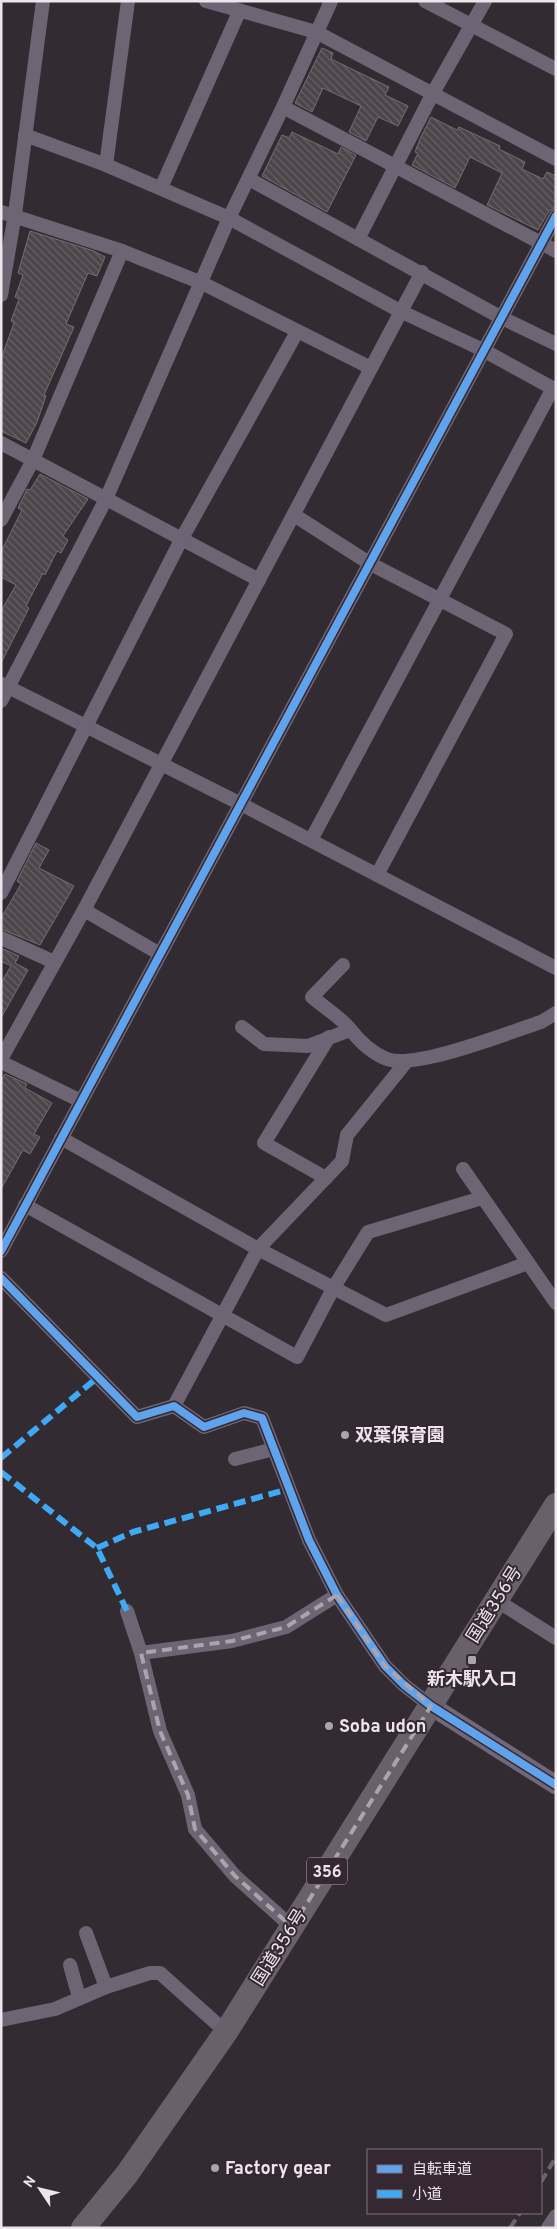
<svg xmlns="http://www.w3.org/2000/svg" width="557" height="2229" viewBox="0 0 557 2229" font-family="Overpass,'Noto Sans JP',sans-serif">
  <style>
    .building { fill: url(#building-back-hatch); stroke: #756d71 }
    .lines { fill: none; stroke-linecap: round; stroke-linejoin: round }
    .street { stroke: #6d6574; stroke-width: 14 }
    .secondary { stroke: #706778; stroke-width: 19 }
    .highway { stroke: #68616a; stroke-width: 24 }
    .rail { stroke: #6c656e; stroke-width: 4; stroke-dasharray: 10 5; stroke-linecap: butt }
    .quiet { stroke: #3fa9f5; stroke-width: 6; stroke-dasharray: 12 6; stroke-linecap: butt }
    .cycleway-casing { stroke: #352833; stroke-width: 11 }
    .cycleway { stroke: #60a3ed; stroke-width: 8 }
    .marked { fill: none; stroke: #aca3ab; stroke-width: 4; stroke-dasharray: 10 6; stroke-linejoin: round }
    .poi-dot { fill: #aca3ab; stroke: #352833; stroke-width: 2 }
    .labels { text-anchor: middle; stroke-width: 4; stroke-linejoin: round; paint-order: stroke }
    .shield { fill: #352833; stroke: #b6acb4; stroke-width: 1 }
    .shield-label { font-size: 16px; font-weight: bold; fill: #ede4ec }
    .poi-label { font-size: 18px; font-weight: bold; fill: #ede4ec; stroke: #352833; text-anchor: start }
    .street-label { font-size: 18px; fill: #ede4ec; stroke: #352833 }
  </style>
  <defs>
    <pattern id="building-back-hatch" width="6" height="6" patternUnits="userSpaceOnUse" patternTransform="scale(1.25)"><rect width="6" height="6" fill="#4c464a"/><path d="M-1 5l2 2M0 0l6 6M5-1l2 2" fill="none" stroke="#666164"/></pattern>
  </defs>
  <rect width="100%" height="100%" fill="#322b31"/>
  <g class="building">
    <polygon points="322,48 333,53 331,59 389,87 385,95 408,106 398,126 378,117 366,141 349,132 361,106 323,88 312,112 295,103"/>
    <polygon points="431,117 457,130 459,127 500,146 499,149 525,162 522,169 543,179 547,172 556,176 556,207 549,211 538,230 487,205 502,173 470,157 455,188 412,165 418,153 415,152 420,139"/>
    <polygon points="292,132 338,154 341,147 356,155 327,212 262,176 282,135 289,138"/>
    <polygon points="30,231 94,251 105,257 97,276 88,273 66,324 74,327 44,395 46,396 37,422 26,443 1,431 1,359 14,323 11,321 19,299 15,297 23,275 18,273"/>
    <polygon points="40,474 88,499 63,536 68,540 61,553 57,551 45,575 43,573 26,606 29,608 1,663 1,611 16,585 1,577 1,552 22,510 18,508 27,489 30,490"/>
    <polygon points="36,843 49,850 39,868 74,886 40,945 1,929 1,918 21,884 17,881"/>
    <polygon points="1,948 19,956 15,963 28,970 1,1018 1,983 11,966 1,961"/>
    <polygon points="5,1074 27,1084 25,1088 52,1103 34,1134 40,1137 30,1154 23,1150 1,1189 1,1081"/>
  </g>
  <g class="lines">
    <g class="street">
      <polyline points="206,1 316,32 556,159"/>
      <polyline points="425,1 556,69"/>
      <polyline points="283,107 556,251"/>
      <polyline points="25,135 106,165 229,218 400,311 483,350 556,390"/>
      <polyline points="106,165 128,1"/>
      <polyline points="249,179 500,317 556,344"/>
      <polyline points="161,188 239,12"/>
      <polyline points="1,212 122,251 202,283 371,368"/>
      <polyline points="358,239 433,93 485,1"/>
      <polyline points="1,295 15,214 43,1"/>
      <polyline points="1,443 259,580"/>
      <polyline points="294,515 369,563 506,634 377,875"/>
      <polyline points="1,520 33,460 122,251"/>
      <polyline points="2,684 241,804 556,968"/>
      <polyline points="1,701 106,499 229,218 283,107 331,1"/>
      <polyline points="311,840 553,388"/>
      <polyline points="1,893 181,540 297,332"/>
      <polyline points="84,910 160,954"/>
      <polyline points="1,938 54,962"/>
      <path d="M343,965L312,997C324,1007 340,1017 350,1029C360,1042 371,1053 387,1059C415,1070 510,1032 541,1022L556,1013"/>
      <polyline points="242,1027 264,1044 308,1046 350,1030"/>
      <polyline points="1,1059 84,910 422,272"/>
      <polyline points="1,1062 81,1101"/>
      <polyline points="61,1138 258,1249 386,1315 528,1263"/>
      <polyline points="463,1169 556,1303"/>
      <polyline points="326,1178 264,1143 329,1037"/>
      <polyline points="25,1205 297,1357 334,1287 368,1232 482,1198"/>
      <polyline points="1,1251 556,216"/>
      <polyline points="1,1278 137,1417 174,1406 204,1427 244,1413 262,1418 309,1540 337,1595 385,1666 404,1685 431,1706"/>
      <polyline points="174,1406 258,1249 342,1161 347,1135 406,1062"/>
      <polyline points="235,1459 274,1449"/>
      <polyline points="496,1600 556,1638"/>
      <polyline points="127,1611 141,1653 160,1731 188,1795 195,1829 235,1876 292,1927"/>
      <polyline points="141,1653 232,1641 286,1627 337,1595"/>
      <polyline points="86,1933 106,1987"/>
      <polyline points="70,1965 79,1997"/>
      <polyline points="1,2020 55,2009 106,1987 150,1973 160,1973 226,2032"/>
      <polyline points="548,2228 556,2216"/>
    </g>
    <polyline class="secondary" points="431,1706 556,1785"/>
    <polyline class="highway" points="83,2228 127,2174 226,2032 556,1505"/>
    <g class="rail">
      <polyline points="541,2182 556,2157"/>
      <polyline points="510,2228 520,2213"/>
    </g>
    <g class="quiet">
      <polyline points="1,1458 98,1377"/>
      <polyline points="1,1472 97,1548 127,1611"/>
      <polyline points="97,1548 133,1532 289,1489"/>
    </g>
    <defs>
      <g id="cycleway">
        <polyline points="1,1251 556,216"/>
        <polyline points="1,1278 137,1417 174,1406 204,1427 244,1413 262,1418 309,1540 337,1595 385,1666 404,1685 431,1706 556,1785"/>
      </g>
    </defs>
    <use href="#cycleway" class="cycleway-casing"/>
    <use href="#cycleway" class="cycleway"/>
  </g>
  <path class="marked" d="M337,1595L385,1666L431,1706L292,1927L235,1876L195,1829L188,1795L160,1731L141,1653L232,1641L286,1627Z"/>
  <g class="poi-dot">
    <circle cx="345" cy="1435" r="5"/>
    <rect x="467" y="1655" width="10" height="10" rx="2.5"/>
    <circle cx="329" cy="1726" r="5"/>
    <circle cx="215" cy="2168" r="5"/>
  </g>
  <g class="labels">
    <rect class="shield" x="307" y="1857.5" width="40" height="27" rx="4"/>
    <g class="shield-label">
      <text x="327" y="1877">356</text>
    </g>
    <g class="poi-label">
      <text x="355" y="1441">双葉保育園</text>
      <text x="472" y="1685" text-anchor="middle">新木駅入口</text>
      <text x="339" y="1732">Soba udon</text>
      <text x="225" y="2174">Factory gear</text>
    </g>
    <g class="street-label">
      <text transform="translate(494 1604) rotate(-58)" y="6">国道356号</text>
      <text transform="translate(279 1947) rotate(-58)" y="6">国道356号</text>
    </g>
  </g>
  <rect width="557" height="2229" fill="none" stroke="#ede4ec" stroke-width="5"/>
  <rect x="367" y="2149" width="175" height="65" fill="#352833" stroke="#7f737d"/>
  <rect x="377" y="2165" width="25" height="8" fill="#60a3ed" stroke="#7f737d"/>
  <text x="412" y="2174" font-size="15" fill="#ede4ec">自転車道</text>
  <rect x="377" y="2190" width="25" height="8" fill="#3fa9f5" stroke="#7f737d"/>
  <text x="412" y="2199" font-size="15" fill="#ede4ec">小道</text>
  <g transform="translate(40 2189) rotate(305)" stroke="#352833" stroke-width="4" paint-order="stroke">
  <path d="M0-4L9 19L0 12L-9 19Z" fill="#ede4ec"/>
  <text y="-8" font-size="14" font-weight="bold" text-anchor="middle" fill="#ede4ec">N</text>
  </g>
</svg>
